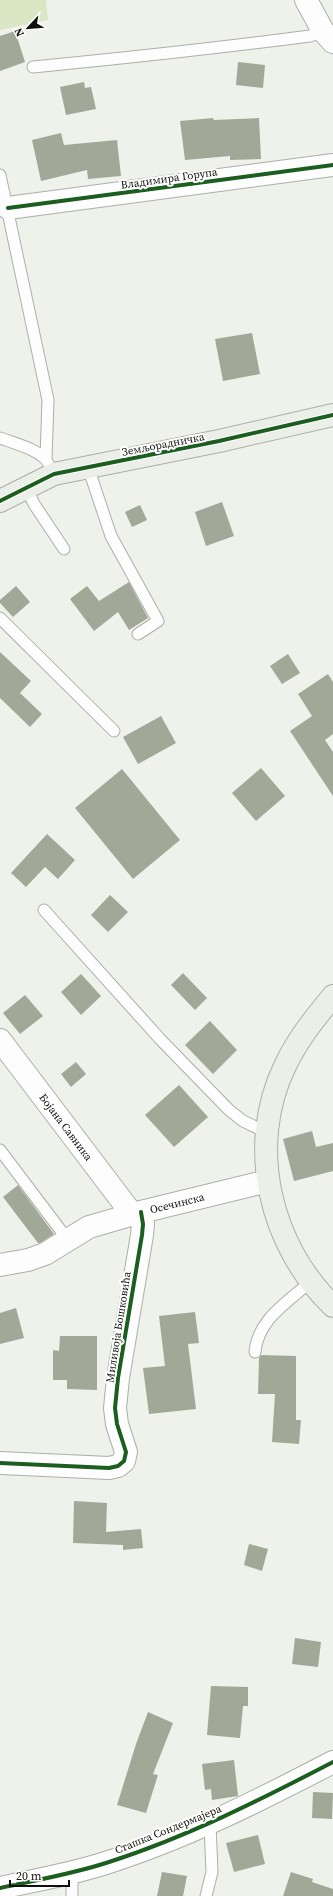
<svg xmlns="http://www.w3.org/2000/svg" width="333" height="1896" viewBox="0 0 333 1896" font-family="'Source Serif 4',serif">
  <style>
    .green { fill: #d9e7c5 }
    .building { fill: #a2a898 }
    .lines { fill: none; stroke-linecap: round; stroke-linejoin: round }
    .lane-casing { stroke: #acafa9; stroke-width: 13 }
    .street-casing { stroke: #acafa9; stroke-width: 24 }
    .secondary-casing { stroke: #acafa9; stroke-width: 24 }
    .lane { stroke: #fcfdfc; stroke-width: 11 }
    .street { stroke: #fcfdfc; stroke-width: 22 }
    .secondary { stroke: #ecefe8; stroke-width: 22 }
    .cycleway-casing { stroke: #fff; stroke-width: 6 }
    .cycleway { stroke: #1b5e20; stroke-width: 4 }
    .labels { text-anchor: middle; stroke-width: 4; stroke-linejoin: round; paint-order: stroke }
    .street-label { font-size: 11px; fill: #0f110c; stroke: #fff }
  </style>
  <rect width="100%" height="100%" fill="#eef2ea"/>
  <polygon class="green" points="0,0 46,0 48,20 0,30"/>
  <g class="building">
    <polygon points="15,31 25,62 0,71 0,36"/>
    <polygon points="238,62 265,65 263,88 236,85"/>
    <polygon points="84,82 85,88 91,87 96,109 66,115 60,87"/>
    <polygon points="213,118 214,120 259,118 261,159 230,160 230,156 185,160 180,121"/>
    <polygon points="61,133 64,145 117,140 121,176 88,179 87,170 41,181 32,140"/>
    <polygon points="252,333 260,374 223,381 215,339"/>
    <polygon points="222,502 234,536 206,546 195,512"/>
    <polygon points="140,505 147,520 132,527 125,512"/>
    <polygon points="129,582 148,618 129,630 118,612 94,631 70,599 87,586 99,601"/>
    <polygon points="16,586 30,602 13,617 0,603 0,600"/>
    <polygon points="0,652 31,681 20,693 42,714 30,727 0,698"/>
    <polygon points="288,654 300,673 282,684 270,666"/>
    <polygon points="328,674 333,682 333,734 325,740 333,752 333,796 290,731 312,716 298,694"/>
    <polygon points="161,716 176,743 138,764 123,737"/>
    <polygon points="261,768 285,796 256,821 232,793"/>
    <polygon points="122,769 180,840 133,879 75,808"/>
    <polygon points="47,834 75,860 58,879 45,867 26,887 11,873"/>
    <polygon points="110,895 128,912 108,932 91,915"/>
    <polygon points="183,973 207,998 195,1010 171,985"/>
    <polygon points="81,974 101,996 81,1015 61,992"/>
    <polygon points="25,995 43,1016 20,1034 3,1013"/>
    <polygon points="210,1021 237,1050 213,1074 185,1045"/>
    <polygon points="76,1062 86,1074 71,1087 61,1074"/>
    <polygon points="179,1085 208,1117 174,1147 145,1115"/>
    <polygon points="312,1131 316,1147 333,1143 333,1171 294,1181 283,1139"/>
    <polygon points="18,1185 54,1234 40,1243 38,1243 3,1197"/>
    <polygon points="16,1308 24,1338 0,1344 0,1313"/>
    <polygon points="195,1312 199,1343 188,1344 196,1409 149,1414 143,1368 165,1366 159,1316"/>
    <polygon points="60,1336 97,1336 97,1390 67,1389 67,1380 53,1380 53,1350 59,1351"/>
    <polygon points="261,1355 296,1356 296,1420 301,1420 299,1444 272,1442 275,1394 258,1394 259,1358"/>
    <polygon points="74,1501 107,1503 106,1532 141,1529 143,1548 123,1550 123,1545 73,1543"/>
    <polygon points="249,1544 268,1549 262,1571 244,1565"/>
    <polygon points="295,1638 321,1642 318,1667 292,1664"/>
    <polygon points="211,1686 248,1687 248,1706 243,1706 240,1738 207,1735"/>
    <polygon points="148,1712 173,1723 153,1774 158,1775 146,1813 117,1805 136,1744"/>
    <polygon points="234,1760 238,1796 212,1800 211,1789 205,1790 202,1764"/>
    <polygon points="313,1792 333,1793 332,1819 312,1818"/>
    <polygon points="258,1835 265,1864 234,1872 226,1843"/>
    <polygon points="162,1872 187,1876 183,1896 157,1896"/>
    <polygon points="291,1872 313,1879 312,1882 333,1889 333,1896 283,1896"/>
  </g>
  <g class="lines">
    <defs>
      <g id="lane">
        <path d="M33,67C126,58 218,48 310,36L323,31"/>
        <polyline points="0,175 48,400 46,458"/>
        <path d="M0,438C13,443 42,450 48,463"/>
        <polyline points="88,467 111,536 158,621 138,634"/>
        <polyline points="26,487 34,504 64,549"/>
        <polyline points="0,618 114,731"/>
        <polyline points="44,910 160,1039 229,1110 243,1121 266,1132"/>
        <polyline points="0,1150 68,1240"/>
        <path d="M255,1352C258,1319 287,1303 310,1282"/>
        <polyline points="72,1873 72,1896"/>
        <polyline points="206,1896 212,1872 210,1824"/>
      </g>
      <g id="street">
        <polyline points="306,0 323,31 333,42"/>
        <polyline points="8,208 333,165"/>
        <polyline points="0,1040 132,1214"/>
        <polyline points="0,1265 28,1260 45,1254 89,1227 141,1212 268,1181"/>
        <polyline points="0,1463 109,1468 118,1466 124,1461 126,1452 117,1424 115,1408 118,1378 142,1235 143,1224 141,1212"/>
        <path d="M0,1888C36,1880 73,1874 109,1862C187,1837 260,1800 333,1762"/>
      </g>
      <g id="secondary">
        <polyline points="0,501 54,474 219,441 333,415"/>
        <path d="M333,996C315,1018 297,1040 285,1066C246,1146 270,1246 333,1306"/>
      </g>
    </defs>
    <use href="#lane" class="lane-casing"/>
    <use href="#street" class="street-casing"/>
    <use href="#secondary" class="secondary-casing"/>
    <use href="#lane" class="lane"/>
    <use href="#street" class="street"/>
    <use href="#secondary" class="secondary"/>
    <defs>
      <g id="cycleway">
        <polyline points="8,208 333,165"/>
        <polyline points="0,501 54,474 219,441 333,415"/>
        <polyline points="0,1463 109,1468 118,1466 124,1461 126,1452 117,1424 115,1408 118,1378 142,1235 143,1224 141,1212"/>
        <path d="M0,1888C36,1880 73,1874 109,1862C187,1837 260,1800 333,1762"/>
      </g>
    </defs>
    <use href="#cycleway" class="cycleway-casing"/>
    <use href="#cycleway" class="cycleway"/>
  </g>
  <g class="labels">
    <g class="street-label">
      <text transform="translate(169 178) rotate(-8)" y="4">Владимира Горупа</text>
      <text transform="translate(163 444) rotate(-11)" y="4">Земљорадничка</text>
      <text transform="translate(66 1127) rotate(53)" y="4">Бојана Савника</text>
      <text transform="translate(177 1203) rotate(-14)" y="4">Осечинска</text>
      <text transform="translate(118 1327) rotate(-81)" y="4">Миливоја Бошковића</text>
      <text transform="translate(168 1829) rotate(-22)" y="4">Сташка Сондермајера</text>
    </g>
  </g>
  <g transform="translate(28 28) rotate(244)" stroke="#ffffff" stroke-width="3" paint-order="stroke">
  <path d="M0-3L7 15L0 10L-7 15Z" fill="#0f110c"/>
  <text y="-6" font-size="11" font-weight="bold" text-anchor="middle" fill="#0f110c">N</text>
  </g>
  <path d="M10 1880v6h59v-6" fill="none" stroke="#0f110c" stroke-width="2"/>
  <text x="16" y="1880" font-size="12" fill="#0f110c" stroke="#ffffff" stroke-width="3" paint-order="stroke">20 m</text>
</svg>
